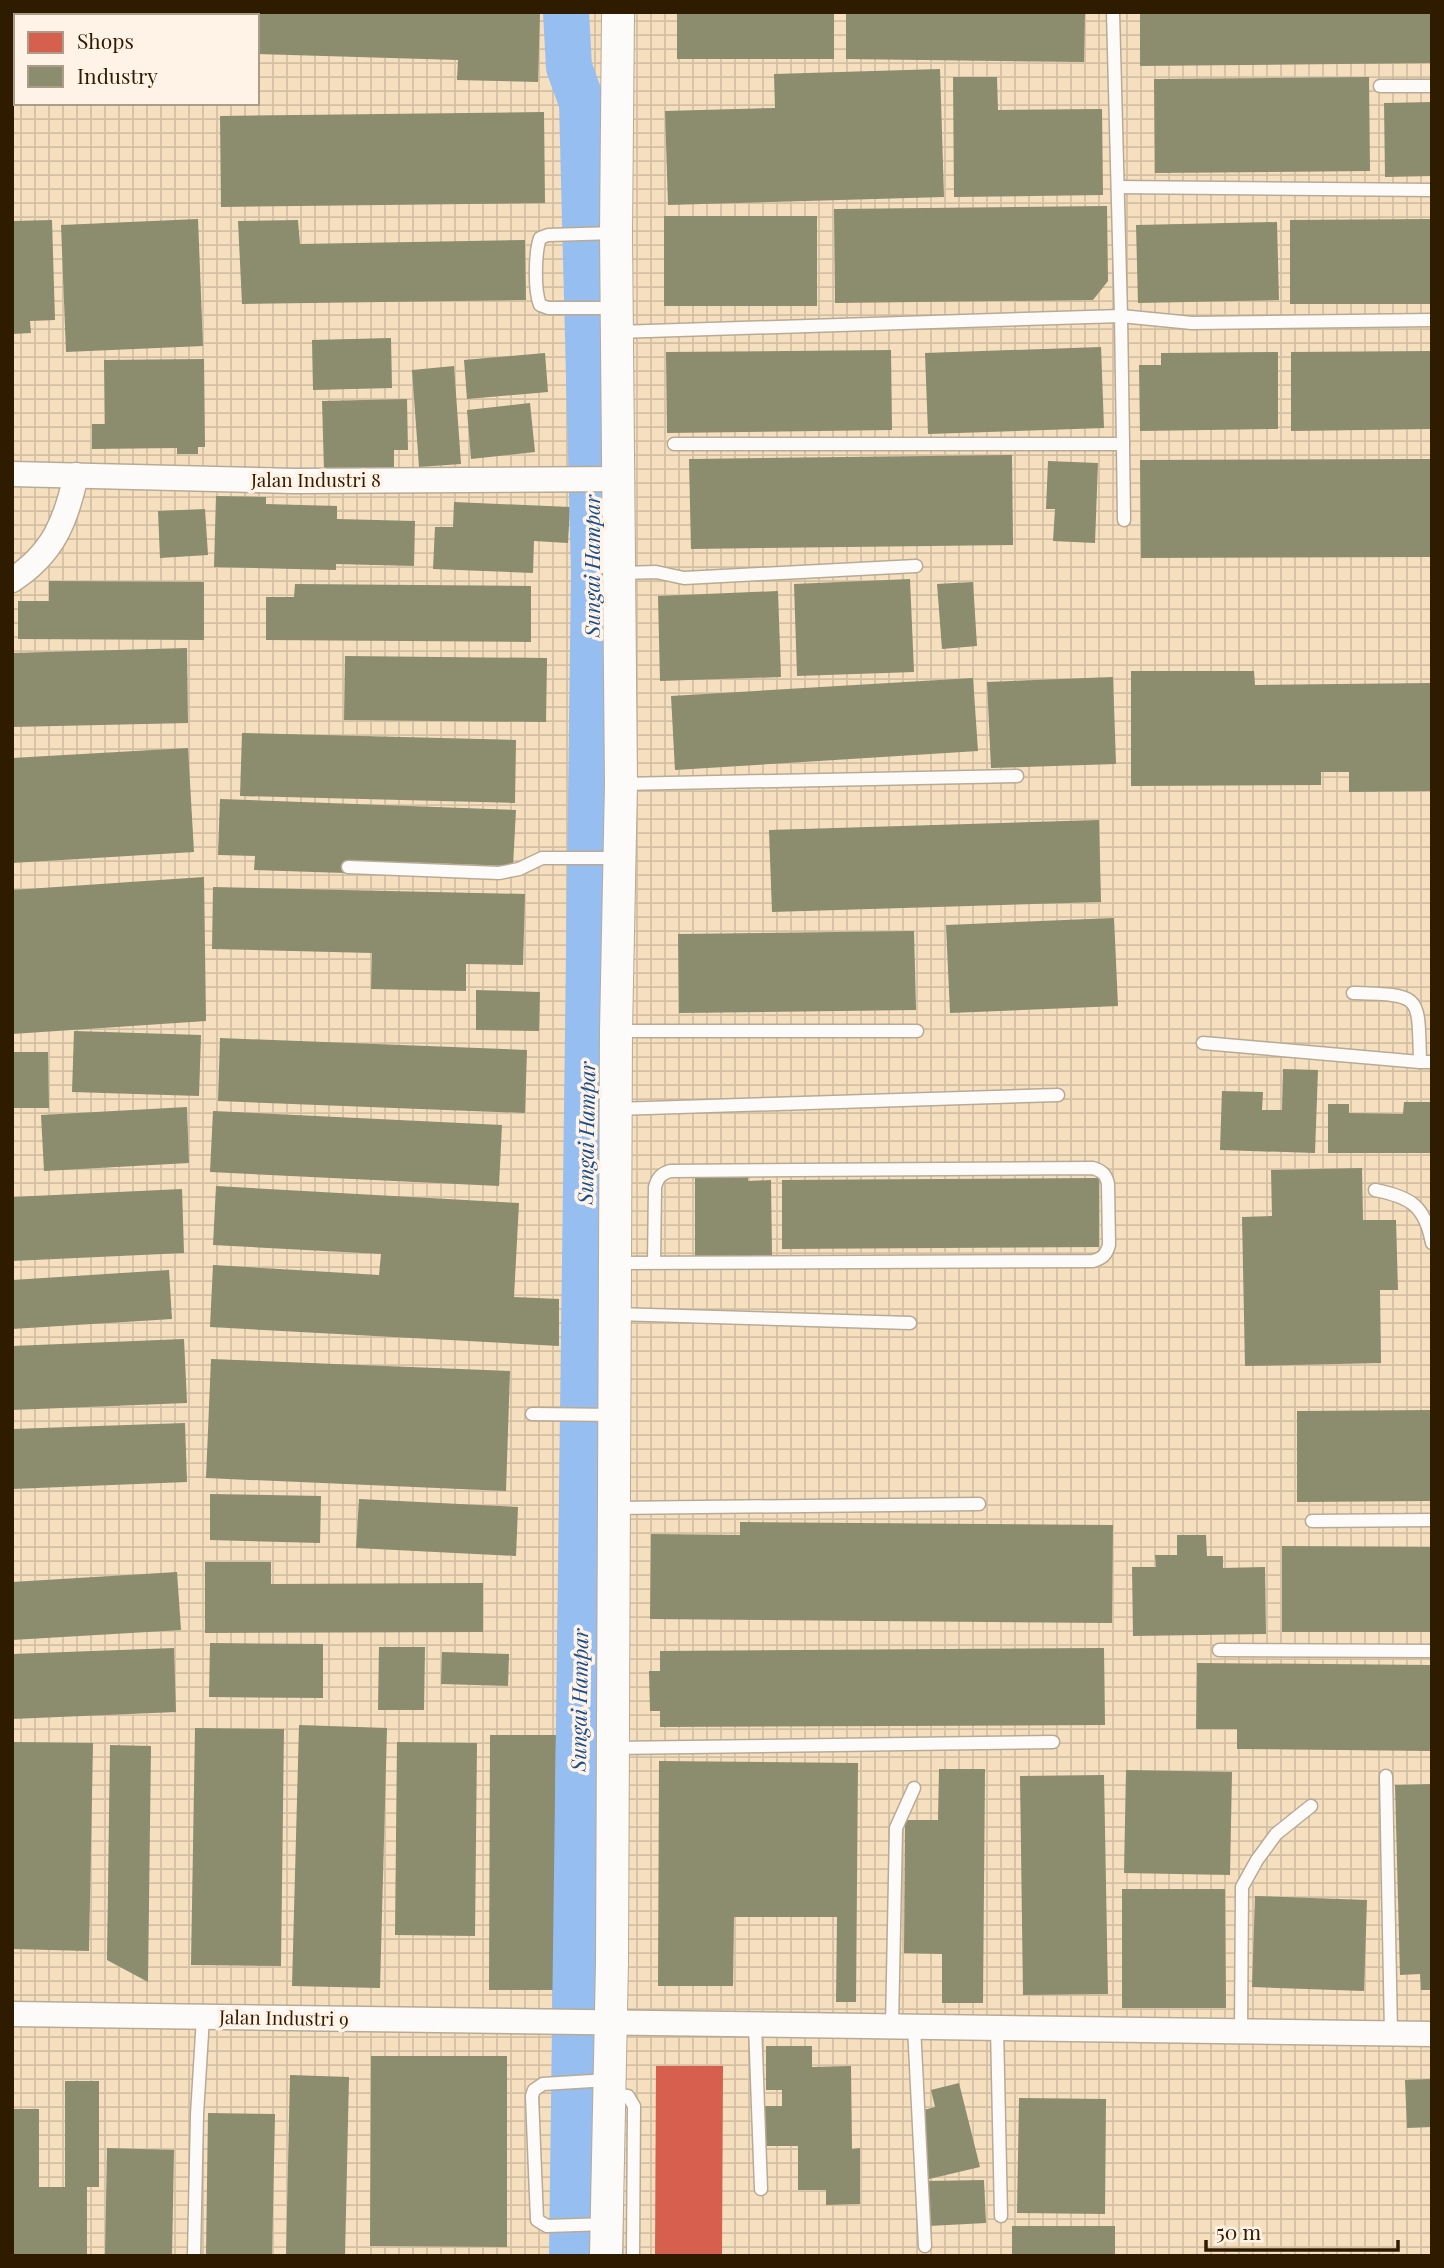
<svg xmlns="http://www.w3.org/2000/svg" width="1444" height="2268" viewBox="0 0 1444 2268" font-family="'Playfair Display',serif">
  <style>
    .industrial { fill: url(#industrial-grid); fill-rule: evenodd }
    .shops { fill: #d6604d }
    .industry { fill: #8c8c6e }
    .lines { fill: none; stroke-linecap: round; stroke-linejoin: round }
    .river { stroke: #96bef1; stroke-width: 46 }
    .service-casing { stroke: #b8aa95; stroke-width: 15 }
    .minor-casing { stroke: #b8aa95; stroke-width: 27 }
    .tertiary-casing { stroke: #b8aa95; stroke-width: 34 }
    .service { stroke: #fcfbf9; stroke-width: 12 }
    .minor { stroke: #fcfbf9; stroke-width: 24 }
    .tertiary { stroke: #fcfbf9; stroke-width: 32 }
    .labels { text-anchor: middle; stroke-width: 7; stroke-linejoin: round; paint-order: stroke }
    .street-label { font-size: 19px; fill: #2f1c00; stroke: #fef3e6 }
    .water-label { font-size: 21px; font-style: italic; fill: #194d8b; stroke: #fef3e6 }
  </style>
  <defs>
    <pattern id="industrial-grid" width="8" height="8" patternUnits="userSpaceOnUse" patternTransform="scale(1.75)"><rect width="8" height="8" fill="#f6dfbf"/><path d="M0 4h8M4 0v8" fill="none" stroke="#d3bfa2"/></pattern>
  </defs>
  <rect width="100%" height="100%" fill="#eee3d4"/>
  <path class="industrial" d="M12,12H1432V2256H12ZM16,16H257V103H16Z"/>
  <polygon class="shops" points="656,2066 723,2066 722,2256 655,2256"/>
  <g class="industry">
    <polygon points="12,12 540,12 538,82 457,80 458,60 257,54 257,16 16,16 16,74 12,74"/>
    <rect x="677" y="12" width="157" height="47"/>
    <polygon points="846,12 1085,12 1084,62 846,59"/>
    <polygon points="1140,12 1432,12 1432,63 1140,66"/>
    <polygon points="940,69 944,197 668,205 665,111 775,108 774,74"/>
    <polygon points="953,77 997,77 998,110 1102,109 1103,195 954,197"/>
    <polygon points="1369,77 1370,171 1155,173 1154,79"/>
    <polygon points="1432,102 1432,176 1385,177 1384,103"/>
    <polygon points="544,112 545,203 221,207 220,116"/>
    <polygon points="1107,206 1108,281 1093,300 835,303 834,209"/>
    <rect x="664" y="216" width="153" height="90"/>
    <polygon points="198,219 203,346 66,352 61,225"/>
    <polygon points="1432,219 1432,304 1290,304 1290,220"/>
    <polygon points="52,220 55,320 30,321 31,333 12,334 12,221"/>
    <polygon points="298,220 300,244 525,240 526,300 242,304 238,221"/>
    <polygon points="1277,222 1279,300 1138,303 1136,225"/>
    <polygon points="391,338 392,388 313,390 312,340"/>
    <polygon points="1101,347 1104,428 928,434 925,353"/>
    <polygon points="891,350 892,430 667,433 666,352"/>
    <polygon points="1432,351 1432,429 1291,431 1291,352"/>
    <polygon points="1278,352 1278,429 1140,431 1139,365 1161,365 1161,353"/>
    <polygon points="545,353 548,392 467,399 464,360"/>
    <polygon points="204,359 205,447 198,447 198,454 177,454 177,448 92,449 92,424 105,424 104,360"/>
    <polygon points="454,366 461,464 419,467 412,370"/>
    <polygon points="407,399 408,450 394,450 394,468 324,470 322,401"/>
    <polygon points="530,403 535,452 471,459 467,410"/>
    <polygon points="1012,455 1013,545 691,549 689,459"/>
    <polygon points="1432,459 1432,557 1141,558 1140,460"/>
    <polygon points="1048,461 1098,463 1095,543 1053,541 1055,509 1046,509"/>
    <polygon points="216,496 266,497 266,504 337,506 337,519 415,521 414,566 336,564 336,570 214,567"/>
    <polygon points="454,502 570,507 568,543 534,541 533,573 433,569 435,527 453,527"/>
    <polygon points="205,509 208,555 160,558 158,511"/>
    <polygon points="910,579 914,672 797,676 794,584"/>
    <polygon points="49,581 204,582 204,640 18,639 18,601 49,601"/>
    <polygon points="973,582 977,646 942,649 937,584"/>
    <polygon points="295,584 531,586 531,642 266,640 266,597 294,597"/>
    <polygon points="778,591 781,677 660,681 658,596"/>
    <polygon points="187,648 188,723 12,727 12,653"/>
    <polygon points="345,656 547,658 546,722 344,720"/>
    <polygon points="1131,671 1254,671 1255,685 1432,683 1432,791 1349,792 1349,772 1321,772 1321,785 1131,786"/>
    <polygon points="1113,677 1116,764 991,768 987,682"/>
    <polygon points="973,678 978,751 675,770 671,696"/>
    <polygon points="242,733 516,740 515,803 240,796"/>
    <polygon points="188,748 194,852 12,863 12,758"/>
    <polygon points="220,799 516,810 513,866 345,860 345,873 254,870 255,856 218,855"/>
    <polygon points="1099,820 1101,902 772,912 769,830"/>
    <polygon points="204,877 206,1021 12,1034 12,890"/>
    <polygon points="213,887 525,894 523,965 466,964 466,991 371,989 372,953 212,949"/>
    <polygon points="1114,918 1118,1006 950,1013 946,925"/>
    <polygon points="914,931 916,1010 679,1013 678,934"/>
    <polygon points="476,990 540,992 539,1031 476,1030"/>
    <polygon points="74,1031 201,1035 199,1096 72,1092"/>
    <polygon points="220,1038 527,1050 525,1113 218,1101"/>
    <polygon points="12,1052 48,1052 49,1108 12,1108"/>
    <polygon points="1283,1069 1318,1070 1315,1153 1220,1150 1222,1091 1263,1092 1262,1110 1282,1110"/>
    <polygon points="1404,1102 1432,1102 1432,1153 1328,1153 1328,1104 1349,1104 1349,1113 1403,1114"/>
    <polygon points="187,1107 189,1163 44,1171 41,1115"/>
    <polygon points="213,1111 502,1125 499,1186 210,1172"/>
    <polygon points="1362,1168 1363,1220 1396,1220 1398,1290 1380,1290 1381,1363 1245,1366 1242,1217 1272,1216 1271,1170"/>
    <polygon points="748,1175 748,1181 771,1180 772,1256 695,1256 695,1177"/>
    <polygon points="1099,1178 1099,1247 782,1249 782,1180"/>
    <polygon points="216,1186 519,1203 514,1297 559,1299 559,1346 210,1327 213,1265 379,1275 381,1254 213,1245"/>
    <polygon points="182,1189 184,1253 12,1261 12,1197"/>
    <polygon points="169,1270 172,1319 12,1329 12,1280"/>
    <polygon points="184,1339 187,1403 12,1410 12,1346"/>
    <polygon points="211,1359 510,1371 506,1491 206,1478"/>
    <polygon points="1432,1410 1432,1501 1297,1502 1297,1411"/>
    <polygon points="185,1423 187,1482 12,1489 12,1429"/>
    <polygon points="210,1494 321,1496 320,1543 210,1540"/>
    <polygon points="359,1499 518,1507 516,1556 356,1548"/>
    <polygon points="740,1522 1113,1525 1112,1623 650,1619 651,1534 740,1535"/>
    <polygon points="1177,1535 1206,1535 1207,1556 1223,1556 1223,1568 1265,1567 1266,1634 1133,1636 1132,1567 1156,1567 1155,1555 1177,1555"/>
    <polygon points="1282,1546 1432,1547 1432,1632 1282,1632"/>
    <polygon points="205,1562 271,1562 271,1584 483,1583 483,1632 205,1633"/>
    <polygon points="177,1572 181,1630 12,1640 12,1582"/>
    <polygon points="210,1643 323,1644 323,1698 209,1697"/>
    <polygon points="379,1647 425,1647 424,1710 378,1710"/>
    <polygon points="174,1648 176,1712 12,1719 12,1654"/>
    <polygon points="1104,1648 1105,1725 660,1727 660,1711 650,1711 649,1671 660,1671 660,1651"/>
    <polygon points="442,1652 509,1654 508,1686 441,1684"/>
    <polygon points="1197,1663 1432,1665 1432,1751 1237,1749 1237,1729 1196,1729"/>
    <polygon points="299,1725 387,1728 380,1988 292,1986"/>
    <polygon points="195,1728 284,1729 281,1966 191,1965"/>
    <polygon points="490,1735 556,1735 554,1990 489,1990"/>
    <polygon points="14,1742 93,1743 89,1951 12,1949"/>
    <polygon points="397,1742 477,1743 475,1936 395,1935"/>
    <polygon points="110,1745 151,1746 148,1982 107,1960"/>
    <polygon points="659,1761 858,1763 856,2002 836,2002 837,1917 734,1917 733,1986 658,1986"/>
    <polygon points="939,1769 985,1769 983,2003 942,2003 942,1954 904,1953 905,1820 938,1820"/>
    <polygon points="1126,1770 1232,1772 1230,1875 1124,1873"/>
    <polygon points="1104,1775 1108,1994 1023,1995 1020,1776"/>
    <polygon points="1432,1784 1432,1990 1421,1990 1420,1974 1400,1975 1395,1785"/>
    <polygon points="1122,1889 1225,1889 1226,2008 1122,2008"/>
    <polygon points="1255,1896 1367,1900 1364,1991 1252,1987"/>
    <polygon points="766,2046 812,2046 812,2067 851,2066 852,2149 860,2148 860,2204 826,2205 826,2190 798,2190 798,2146 765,2146 765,2106 782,2106 782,2090 766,2090"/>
    <polygon points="371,2056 507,2056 507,2247 370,2246"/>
    <polygon points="290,2075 349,2077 345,2256 286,2256"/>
    <polygon points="1432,2079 1432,2127 1407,2128 1405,2080"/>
    <polygon points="65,2081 99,2081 99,2187 87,2187 87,2256 12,2256 12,2109 39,2109 39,2187 65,2187"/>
    <polygon points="959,2083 980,2167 929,2179 913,2113 935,2107 931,2090"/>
    <polygon points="1019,2098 1106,2099 1105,2214 1017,2213"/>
    <polygon points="208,2113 275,2114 272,2256 206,2256"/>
    <polygon points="107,2148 174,2150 172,2256 105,2256"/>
    <polygon points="984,2180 986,2223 928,2226 926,2181"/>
    <rect x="1012" y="2226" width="103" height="30"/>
  </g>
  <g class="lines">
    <polyline class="river" points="566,12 569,67 582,103 594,572 572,2256"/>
    <defs>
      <g id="service">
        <polyline points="1380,86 1432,86"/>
        <polyline points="1118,187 1432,190"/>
        <path d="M616,233L548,235L540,238C535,252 534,290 540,305L548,308H617"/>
        <polyline points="617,332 1121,316 1192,323 1432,320"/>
        <polyline points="674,444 1123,444 1121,316 1113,12"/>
        <polyline points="1123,444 1124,520"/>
        <polyline points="621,573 656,572 684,578 703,577 916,566"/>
        <polyline points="621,784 1017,776"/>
        <polyline points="348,867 499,873 519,869 542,858 619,858"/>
        <path d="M1353,993C1423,995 1418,994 1420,1062H1432"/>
        <polyline points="617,1031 917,1031"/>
        <polyline points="1203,1043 1420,1062"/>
        <polyline points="616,1109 1058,1095"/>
        <path d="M1375,1190C1411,1197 1425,1206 1432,1243"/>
        <path d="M616,1263L1093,1261C1103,1258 1106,1255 1109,1245L1108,1184C1106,1174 1102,1171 1093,1168L670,1171C661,1174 658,1177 655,1187L654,1263"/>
        <polyline points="616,1314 910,1323"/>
        <polyline points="532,1414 615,1415"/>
        <polyline points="615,1508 979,1504"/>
        <polyline points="1312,1521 1432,1520"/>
        <polyline points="1219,1650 1432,1651"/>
        <polyline points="614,1748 1053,1742"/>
        <polyline points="1386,1776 1391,2033"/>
        <polyline points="755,2024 761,2189"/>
        <polyline points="892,2026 896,1828 914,1788"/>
        <polyline points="914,2026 925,2246"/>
        <polyline points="997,2027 1001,2216"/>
        <polyline points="1241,2031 1242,1887 1257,1860 1276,1834 1311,1806"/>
        <polyline points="610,2094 628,2096 634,2106 633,2256"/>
        <polyline points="607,2224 547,2226 537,2220 532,2096 534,2090 543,2084 608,2080"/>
        <polyline points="194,2256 197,2115 203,2017"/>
      </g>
      <g id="minor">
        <polyline points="12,474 294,481 619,479"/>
        <path d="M12,580C53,554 66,521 76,475"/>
        <polyline points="12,2014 1432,2034"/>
      </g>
      <polyline id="tertiary" points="606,2256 612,1963 616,1031 621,784 616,233 618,12"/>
    </defs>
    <use href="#service" class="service-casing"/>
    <use href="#minor" class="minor-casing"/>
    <use href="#tertiary" class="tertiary-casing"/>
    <use href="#service" class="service"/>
    <use href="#minor" class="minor"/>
    <use href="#tertiary" class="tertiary"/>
  </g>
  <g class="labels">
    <g class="street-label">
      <text x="316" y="487">Jalan Industri 8</text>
      <text transform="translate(284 2018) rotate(1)" y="7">Jalan Industri 9</text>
    </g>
    <g class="water-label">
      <text transform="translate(593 566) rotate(-90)" y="7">Sungai Hampar</text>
      <text transform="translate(587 1133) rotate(-89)" y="7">Sungai Hampar</text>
      <text transform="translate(580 1700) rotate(-89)" y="7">Sungai Hampar</text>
    </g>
  </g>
  <rect width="1444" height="2268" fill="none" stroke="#2f1c00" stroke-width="28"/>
  <rect x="14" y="14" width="245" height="91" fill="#fef3e6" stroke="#ab9d8a" stroke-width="2"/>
  <rect x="28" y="32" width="35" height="21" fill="#d6604d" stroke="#ab9d8a" stroke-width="2"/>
  <text x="77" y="49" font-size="21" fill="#2f1c00">Shops</text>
  <rect x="28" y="66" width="35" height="21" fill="#8c8c6e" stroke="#ab9d8a" stroke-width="2"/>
  <text x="77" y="84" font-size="21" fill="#2f1c00">Industry</text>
  <path d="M1206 2240v10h192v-10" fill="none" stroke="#2f1c00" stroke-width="3.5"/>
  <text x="1216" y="2240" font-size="21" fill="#2f1c00" stroke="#fef3e6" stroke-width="5" paint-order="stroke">50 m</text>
</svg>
